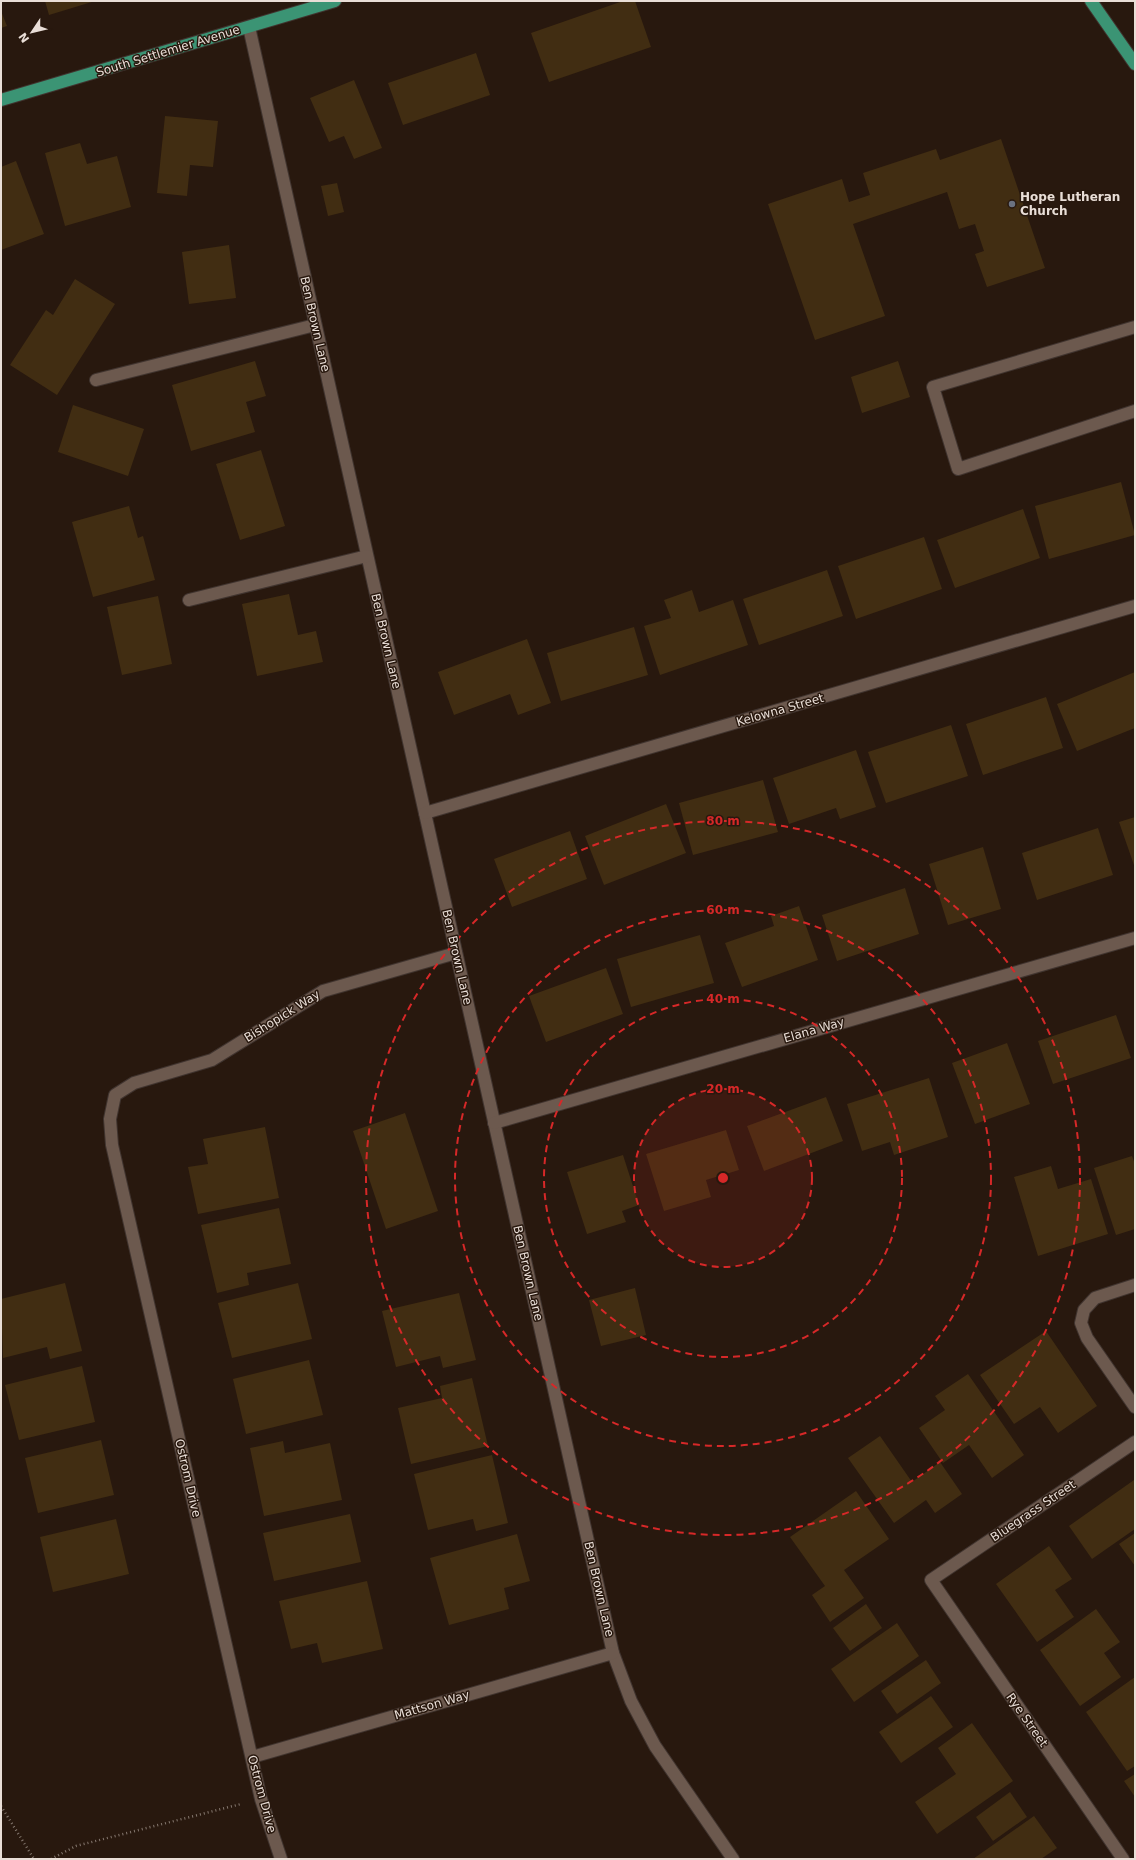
<svg xmlns="http://www.w3.org/2000/svg" width="1136" height="1860" viewBox="0 0 1136 1860" font-family="'DejaVu Sans',sans-serif">
  <style>
    .building { fill: #412d12 }
    .lines { fill: none; stroke-linecap: round; stroke-linejoin: round }
    .minor-casing { stroke: #40342f; stroke-width: 14 }
    .major-casing { stroke: #40342f; stroke-width: 14 }
    .path { stroke: #85786f; stroke-width: 2.5; stroke-dasharray: 1 3; stroke-linecap: butt }
    .minor { stroke: #6c594e; stroke-width: 12 }
    .major { stroke: #3b9474; stroke-width: 12 }
    .ring { fill: none; stroke: #d62828; stroke-width: 2; stroke-dasharray: 7 5 }
    .worship-dot { fill: #6b7280; stroke: #28180e; stroke-width: 1.5 }
    .labels { text-anchor: middle; stroke-width: 3; stroke-linejoin: round; paint-order: stroke }
    .street-label { font-size: 12px; fill: #e9ded7; stroke: #28180e }
    .poi-label { font-size: 12px; font-weight: bold; fill: #e9ded7; stroke: #28180e; text-anchor: start }
    .centre { fill: #d62828; stroke: #28180e; stroke-width: 2 }
    .ring-label { font-size: 12px; text-anchor: middle; font-weight: bold; fill: #d62828; stroke: #28180e; stroke-width: 3; stroke-linejoin: round; paint-order: stroke }
  </style>
  <rect width="100%" height="100%" fill="#28180e"/>
  <g class="building">
    <polygon points="45,1 95,1 49,15"/>
    <polygon points="623,1 635,1 651,47 549,82 531,33"/>
    <polygon points="1,11 7,26 1,28"/>
    <polygon points="476,53 490,95 403,125 388,83"/>
    <polygon points="354,80 382,148 354,159 344,136 329,142 310,98"/>
    <polygon points="165,116 218,121 213,167 190,165 187,196 157,193"/>
    <polygon points="1001,139 1045,268 987,287 975,254 984,251 975,224 959,229 947,192 853,224 885,316 815,340 768,204 842,179 849,202 870,195 863,173 936,149 940,160"/>
    <polygon points="80,143 87,164 117,156 131,207 65,226 45,153"/>
    <polygon points="16,161 44,234 1,250 1,167"/>
    <polygon points="337,183 344,212 328,216 321,186"/>
    <polygon points="229,245 236,298 189,304 182,252"/>
    <polygon points="75,279 115,304 57,395 10,365 46,310 53,315"/>
    <polygon points="255,361 266,396 246,402 255,432 191,451 172,385"/>
    <polygon points="898,361 910,397 862,413 851,377"/>
    <polygon points="73,405 144,429 128,476 58,452"/>
    <polygon points="261,450 285,526 240,540 216,464"/>
    <polygon points="1121,482 1135,535 1049,559 1035,506"/>
    <polygon points="129,506 138,538 143,536 155,580 93,597 72,522"/>
    <polygon points="1023,509 1040,558 955,588 937,540"/>
    <polygon points="924,537 942,589 856,619 838,566"/>
    <polygon points="827,570 843,616 759,645 743,599"/>
    <polygon points="692,590 699,612 733,600 748,645 660,675 644,626 671,618 664,600"/>
    <polygon points="289,594 298,635 316,631 323,662 257,676 242,604"/>
    <polygon points="158,596 172,664 122,675 107,607"/>
    <polygon points="634,627 648,675 561,701 547,653"/>
    <polygon points="527,639 551,703 518,715 510,694 454,715 438,672"/>
    <polygon points="1135,672 1135,728 1077,751 1057,704"/>
    <polygon points="1046,697 1063,748 983,775 966,724"/>
    <polygon points="951,725 968,776 886,803 868,752"/>
    <polygon points="856,750 876,807 840,819 836,808 789,824 773,778"/>
    <polygon points="763,780 778,832 693,855 679,803"/>
    <polygon points="666,804 686,853 604,885 585,836"/>
    <polygon points="1135,817 1135,868 1119,822"/>
    <polygon points="1098,828 1113,875 1037,900 1022,853"/>
    <polygon points="570,831 587,879 512,907 494,859"/>
    <polygon points="983,847 1001,909 948,925 929,864"/>
    <polygon points="905,888 919,934 837,961 822,915"/>
    <polygon points="799,906 818,960 742,987 725,943 774,926 771,916"/>
    <polygon points="700,935 714,983 631,1007 617,959"/>
    <polygon points="606,968 623,1014 546,1042 529,996"/>
    <polygon points="1116,1015 1131,1058 1053,1084 1038,1041"/>
    <polygon points="1007,1043 1030,1104 975,1124 952,1063"/>
    <polygon points="929,1078 948,1137 894,1155 890,1142 862,1151 847,1104"/>
    <polygon points="826,1097 843,1141 764,1171 747,1126"/>
    <polygon points="405,1113 438,1211 386,1229 353,1131"/>
    <polygon points="265,1127 279,1198 198,1214 188,1167 208,1164 203,1139"/>
    <polygon points="726,1130 739,1170 706,1180 711,1197 664,1211 646,1154"/>
    <polygon points="623,1155 639,1205 622,1211 626,1222 587,1234 567,1172"/>
    <polygon points="1132,1156 1135,1164 1135,1229 1116,1235 1094,1168"/>
    <polygon points="1051,1166 1058,1189 1091,1179 1108,1234 1038,1256 1014,1177"/>
    <polygon points="279,1208 291,1264 247,1273 249,1285 217,1293 201,1225"/>
    <polygon points="65,1283 82,1351 50,1359 47,1347 3,1358 1,1299"/>
    <polygon points="298,1283 312,1339 232,1358 218,1303"/>
    <polygon points="635,1288 646,1335 601,1346 589,1300"/>
    <polygon points="459,1293 476,1360 443,1368 440,1356 396,1367 382,1311"/>
    <polygon points="1046,1331 1097,1406 1058,1433 1040,1407 1014,1424 980,1375"/>
    <polygon points="309,1360 323,1415 246,1434 233,1379"/>
    <polygon points="82,1366 95,1422 19,1440 5,1385"/>
    <polygon points="968,1374 1024,1455 992,1478 969,1445 943,1463 919,1428 945,1410 935,1396"/>
    <polygon points="472,1378 488,1446 411,1464 398,1408 442,1398 440,1386"/>
    <polygon points="880,1436 912,1482 940,1462 962,1494 935,1513 926,1500 894,1523 848,1458"/>
    <polygon points="101,1440 114,1495 38,1513 25,1458"/>
    <polygon points="283,1441 285,1453 330,1443 342,1500 264,1516 250,1448"/>
    <polygon points="492,1455 508,1523 476,1531 473,1519 428,1530 414,1474"/>
    <polygon points="1134,1480 1135,1483 1135,1529 1092,1559 1069,1526"/>
    <polygon points="856,1491 889,1539 844,1570 864,1598 830,1622 812,1595 825,1586 790,1537"/>
    <polygon points="350,1514 361,1562 274,1581 263,1533"/>
    <polygon points="116,1519 129,1574 53,1592 40,1537"/>
    <polygon points="1135,1533 1135,1566 1119,1544"/>
    <polygon points="517,1534 530,1581 504,1588 509,1609 449,1625 430,1558"/>
    <polygon points="1049,1546 1072,1579 1055,1590 1074,1617 1037,1642 996,1584"/>
    <polygon points="367,1581 383,1649 322,1663 317,1643 291,1649 279,1601"/>
    <polygon points="866,1604 882,1628 850,1651 833,1628"/>
    <polygon points="1096,1609 1120,1642 1104,1653 1121,1677 1080,1706 1040,1650"/>
    <polygon points="897,1623 919,1656 854,1702 831,1669"/>
    <polygon points="926,1660 941,1683 897,1714 881,1691"/>
    <polygon points="1135,1677 1135,1766 1127,1771 1086,1712"/>
    <polygon points="931,1696 953,1727 901,1763 879,1732"/>
    <polygon points="972,1723 1013,1781 937,1834 915,1802 956,1774 938,1748"/>
    <polygon points="1135,1774 1135,1797 1124,1781"/>
    <polygon points="1010,1792 1027,1817 993,1841 976,1817"/>
    <polygon points="1034,1816 1057,1848 1041,1859 973,1859"/>
  </g>
  <g class="lines">
    <defs>
      <g id="minor">
        <polyline points="249,27 613,1653 631,1701 655,1746 733,1859"/>
        <polyline points="1135,327 933,387 958,469 1135,411"/>
        <polyline points="96,380 315,325"/>
        <polyline points="189,600 367,556"/>
        <polyline points="425,813 1135,606"/>
        <polyline points="494,1123 1135,938"/>
        <polyline points="1135,1285 1095,1298 1084,1310 1081,1323 1087,1338 1135,1407"/>
        <polyline points="252,1757 613,1653"/>
        <polyline points="281,1859 261,1799 112,1145 110,1119 115,1095 134,1083 212,1060 323,991 456,953"/>
        <polyline points="1123,1859 931,1580 1135,1442"/>
      </g>
      <g id="major">
        <polyline points="1091,1 1135,64"/>
        <polyline points="1,100 335,1"/>
      </g>
    </defs>
    <use href="#minor" class="minor-casing"/>
    <use href="#major" class="major-casing"/>
    <g class="path">
      <polyline points="1,1806 34,1859"/>
      <polyline points="51,1859 76,1846 241,1804"/>
    </g>
    <use href="#minor" class="minor"/>
    <use href="#major" class="major"/>
  </g>
  <circle cx="723" cy="1178" r="89" fill="#d62828" fill-opacity=".12"/>
  <g class="ring">
    <circle cx="723" cy="1178" r="89"/>
    <circle cx="723" cy="1178" r="179"/>
    <circle cx="723" cy="1178" r="268"/>
    <circle cx="723" cy="1178" r="357"/>
  </g>
  <circle class="worship-dot" cx="1012" cy="204" r="4"/>
  <g class="labels">
    <g class="street-label">
      <text transform="translate(168 51) rotate(-17)" y="4">South Settlemier Avenue</text>
      <text transform="translate(315 324) rotate(77)" y="4">Ben Brown Lane</text>
      <text transform="translate(386 641) rotate(77)" y="4">Ben Brown Lane</text>
      <text transform="translate(780 710) rotate(-16)" y="4">Kelowna Street</text>
      <text transform="translate(457 957) rotate(77)" y="4">Ben Brown Lane</text>
      <text transform="translate(282 1016) rotate(-32)" y="4">Bishopick Way</text>
      <text transform="translate(814 1030) rotate(-16)" y="4">Elana Way</text>
      <text transform="translate(528 1273) rotate(77)" y="4">Ben Brown Lane</text>
      <text transform="translate(188 1478) rotate(77)" y="4">Ostrom Drive</text>
      <text transform="translate(1033 1511) rotate(-34)" y="4">Bluegrass Street</text>
      <text transform="translate(599 1589) rotate(77)" y="4">Ben Brown Lane</text>
      <text transform="translate(432 1705) rotate(-16)" y="4">Mattson Way</text>
      <text transform="translate(1027 1720) rotate(55)" y="4">Rye Street</text>
      <text transform="translate(262 1794) rotate(75)" y="4">Ostrom Drive</text>
    </g>
    <g class="poi-label">
      <text x="1020" y="201">Hope Lutheran<tspan x="1020" dy="14">Church</tspan></text>
    </g>
  </g>
  <circle cx="723" cy="1178" r="6" class="centre"/>
  <g class="ring-label">
    <text x="723" y="825">80 m</text>
    <text x="723" y="914">60 m</text>
    <text x="723" y="1003">40 m</text>
    <text x="723" y="1093">20 m</text>
  </g>
  <rect width="1136" height="1860" fill="none" stroke="#e9ded7" stroke-width="4"/>
  <g transform="translate(32 32) rotate(235)" stroke="#28180e" stroke-width="3" paint-order="stroke">
  <path d="M0-3L7 15L0 10L-7 15Z" fill="#e9ded7"/>
  <text y="-6" font-size="11" font-weight="bold" text-anchor="middle" fill="#e9ded7">N</text>
  </g>
</svg>
